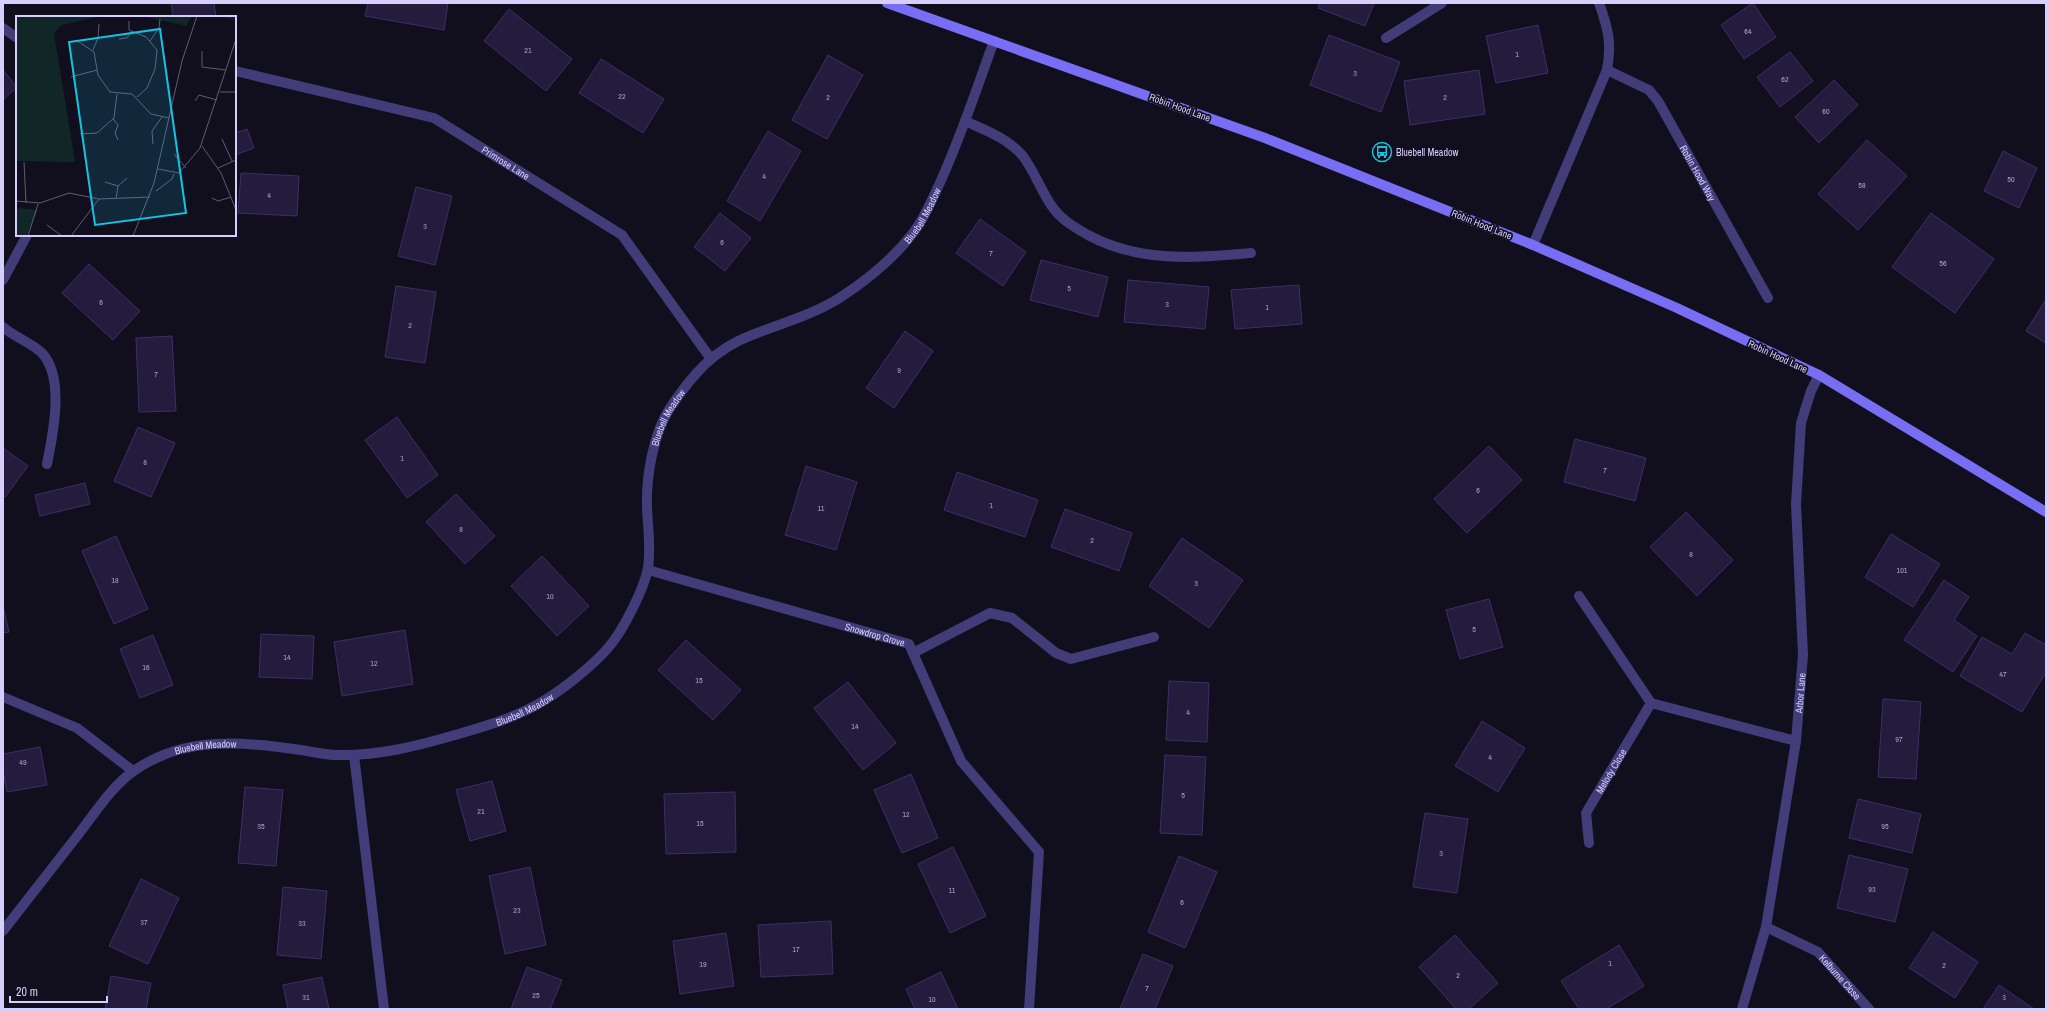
<svg xmlns="http://www.w3.org/2000/svg" width="2049" height="1012" viewBox="0 0 2049 1012" font-family="'Archivo Narrow',sans-serif">
  <style>
    .building { fill: #241b3d; stroke: #3d2f67 }
    .lines { fill: none; stroke-linecap: round; stroke-linejoin: round }
    .service { stroke: #423d79; stroke-width: 10 }
    .minor { stroke: #423d79; stroke-width: 10 }
    .secondary { stroke: #776ef3; stroke-width: 10 }
    .labels { text-anchor: middle; stroke-width: 3.5; stroke-linejoin: round; paint-order: stroke }
    .number-label { font-size: 8px; fill: #aaa2cc }
    .street-label { font-size: 10px; fill: #d6cffb; stroke: #110e1e }
    .poi-label { font-size: 10px; fill: #d6cffb; stroke: #110e1e; text-anchor: start }
    .inset-river { fill: none; stroke: #11203f; stroke-width: 2 }
    .inset-road { fill: none; stroke: #605b76; stroke-width: 1 }
    .view { fill: #13c4e2; fill-opacity: 0.15; stroke: #13c4e2; stroke-width: 2 }
    .inset-edge { fill: none; stroke: #d6cffb; stroke-width: 2 }
  </style>
  <rect width="100%" height="100%" fill="#110e1e"/>
  <g class="building">
    <polygon points="171,3 214,3 216,17 173,17"/>
    <polygon points="368,3 448,3 444,30 365,16"/>
    <polygon points="1320,3 1374,3 1365,26 1318,8"/>
    <polygon points="1753,3 1776,37 1744,59 1721,25"/>
    <polygon points="509,9 572,59 546,91 484,41"/>
    <polygon points="1538,25 1548,73 1496,83 1486,36"/>
    <polygon points="1329,35 1400,62 1381,112 1310,85"/>
    <polygon points="1790,52 1813,81 1780,107 1757,77"/>
    <polygon points="828,55 863,75 827,139 792,120"/>
    <polygon points="601,59 664,99 643,133 579,93"/>
    <polygon points="3,70 17,87 3,100"/>
    <polygon points="1479,70 1485,114 1410,125 1404,81"/>
    <polygon points="1834,80 1858,105 1819,143 1795,117"/>
    <polygon points="247,129 254,148 235,155 235,133"/>
    <polygon points="768,131 801,151 760,221 727,201"/>
    <polygon points="1867,140 1907,176 1858,230 1818,194"/>
    <polygon points="2003,151 2037,168 2019,208 1984,191"/>
    <polygon points="241,173 299,176 297,216 238,213"/>
    <polygon points="416,187 452,196 435,265 398,256"/>
    <polygon points="720,213 751,238 725,271 694,247"/>
    <polygon points="1931,213 1994,259 1955,313 1892,267"/>
    <polygon points="980,219 1026,252 1003,286 956,253"/>
    <polygon points="1041,260 1108,277 1098,317 1030,300"/>
    <polygon points="89,264 140,311 113,340 62,293"/>
    <polygon points="1128,280 1209,287 1205,329 1124,322"/>
    <polygon points="1299,285 1302,324 1235,329 1231,290"/>
    <polygon points="396,286 436,292 425,363 385,357"/>
    <polygon points="2046,299 2046,343 2026,331"/>
    <polygon points="905,331 933,351 894,408 866,388"/>
    <polygon points="172,336 176,411 139,412 136,338"/>
    <polygon points="397,417 438,475 407,498 365,440"/>
    <polygon points="138,427 175,443 151,497 114,481"/>
    <polygon points="1575,439 1646,458 1635,501 1564,482"/>
    <polygon points="1489,446 1522,480 1467,533 1434,499"/>
    <polygon points="3,448 28,466 5,497 3,496"/>
    <polygon points="806,466 857,482 836,550 785,535"/>
    <polygon points="957,472 1038,500 1025,537 944,510"/>
    <polygon points="85,483 90,504 40,516 35,495"/>
    <polygon points="456,494 495,536 465,564 426,522"/>
    <polygon points="1065,509 1132,533 1119,571 1051,547"/>
    <polygon points="1686,512 1733,560 1697,596 1650,547"/>
    <polygon points="1891,534 1940,564 1913,607 1865,577"/>
    <polygon points="116,536 148,609 114,624 82,551"/>
    <polygon points="1182,538 1243,580 1209,628 1149,586"/>
    <polygon points="542,556 589,606 557,636 511,586"/>
    <polygon points="1944,580 1969,597 1954,620 1977,636 1953,672 1904,640"/>
    <polygon points="1489,599 1503,647 1460,659 1446,610"/>
    <polygon points="3,606 9,632 3,633"/>
    <polygon points="405,630 413,684 342,696 334,642"/>
    <polygon points="2025,633 2046,645 2046,672 2022,712 1960,676 1982,637 2012,654"/>
    <polygon points="261,634 314,636 312,679 259,677"/>
    <polygon points="153,635 173,685 140,698 120,649"/>
    <polygon points="686,640 741,690 713,720 658,670"/>
    <polygon points="1169,681 1209,683 1207,742 1166,740"/>
    <polygon points="848,682 896,743 863,770 814,708"/>
    <polygon points="1883,699 1921,702 1916,779 1878,777"/>
    <polygon points="1482,721 1525,748 1498,792 1455,766"/>
    <polygon points="40,747 47,785 7,792 3,771 3,754"/>
    <polygon points="1165,755 1206,757 1202,835 1160,833"/>
    <polygon points="911,774 938,838 902,853 874,790"/>
    <polygon points="492,781 506,831 470,841 456,790"/>
    <polygon points="245,787 283,790 276,866 238,863"/>
    <polygon points="735,792 736,852 666,854 664,794"/>
    <polygon points="1858,799 1921,814 1912,853 1849,838"/>
    <polygon points="1425,813 1468,819 1457,893 1413,887"/>
    <polygon points="953,847 986,916 950,933 918,864"/>
    <polygon points="1849,855 1908,869 1895,922 1837,908"/>
    <polygon points="1179,856 1217,872 1185,948 1148,932"/>
    <polygon points="530,867 546,945 505,954 489,876"/>
    <polygon points="141,879 179,898 148,964 109,946"/>
    <polygon points="283,887 327,891 321,959 277,955"/>
    <polygon points="831,921 833,974 761,977 758,925"/>
    <polygon points="1933,932 1978,962 1955,998 1909,968"/>
    <polygon points="726,933 734,986 680,994 673,941"/>
    <polygon points="1455,935 1498,983 1469,1009 1456,1009 1419,967"/>
    <polygon points="1619,945 1644,986 1606,1009 1579,1009 1561,981"/>
    <polygon points="1143,954 1173,966 1155,1009 1120,1009"/>
    <polygon points="527,967 562,980 550,1009 511,1009"/>
    <polygon points="941,972 958,1009 915,1009 906,989"/>
    <polygon points="111,976 151,983 146,1009 105,1009"/>
    <polygon points="322,977 329,1009 288,1009 283,985"/>
    <polygon points="1999,985 2034,1009 1983,1009"/>
  </g>
  <g class="lines">
    <g class="service">
      <polyline points="3,28 17,38"/>
      <path d="M965,121C985,130 1007,138 1022,155C1034,170 1040,189 1051,205C1060,219 1074,227 1088,235C1140,263 1194,258 1251,253"/>
      <path d="M3,327C14,337 32,343 42,353C65,378 53,434 47,464"/>
      <polyline points="913,653 990,613 1012,618 1056,653 1071,659 1154,637"/>
      <polyline points="1029,1009 1039,852"/>
    </g>
    <g class="minor">
      <polyline points="1386,38 1442,3"/>
      <path id="s1" d="M1607,70L1649,90L1658,101L1768,298"/>
      <path id="s2" d="M235,71L434,118L622,235L711,359"/>
      <path d="M1533,245L1607,70C1612,43 1608,28 1599,3"/>
      <polyline points="3,280 27,235"/>
      <path id="s3" d="M648,570L909,644L961,761L1039,852"/>
      <polyline points="1579,596 1651,703 1796,741"/>
      <polyline points="3,697 77,728 133,771"/>
      <polyline points="354,755 384,1009"/>
      <path id="s4" d="M1589,843L1586,813L1651,703"/>
      <path id="s5" d="M1766,927L1818,952L1869,1009"/>
      <path id="s6" d="M3,931C29,898 55,864 81,831C97,810 113,785 135,770C186,735 243,742 301,750C313,752 326,755 338,755C378,756 417,746 455,735C486,726 518,717 545,700C566,687 592,666 608,648C623,631 644,589 648,568C651,548 648,528 647,508C646,477 653,434 670,408C692,375 714,349 752,335C782,323 813,315 841,297C867,280 894,258 913,233C924,219 931,202 938,187C960,140 976,90 994,41"/>
      <path id="s7" d="M1742,1009L1766,927L1796,741L1803,655L1796,504L1801,423L1811,391L1819,375"/>
    </g>
    <polyline class="secondary" points="887,3 1265,138 1533,245 1677,308 1819,375 2046,512"/>
  </g>
  <defs>
    <symbol id="bus-ring" viewBox="-11 -11 22 22"><circle r="9.5" fill="#110e1e" stroke="#13c4e2" stroke-width="1.5"/><path d="M-5-6H5V4H4V6H2V4H-2V6H-4V4H-5ZM-3.5-4V0h7V-4ZM-3.5 1.2v1.5H-2V1.2ZM2 1.2v1.5H3.5V1.2Z" fill="#13c4e2"/></symbol>
  </defs>
  <g fill-rule="evenodd">
    <use href="#bus-ring" x="1371" y="141" width="22" height="22"/>
  </g>
  <g class="labels">
    <g class="number-label">
      <text x="1748" y="34">64</text>
      <text x="528" y="53">21</text>
      <text x="1517" y="57">1</text>
      <text x="1355" y="76">3</text>
      <text x="1785" y="82">62</text>
      <text x="622" y="99">22</text>
      <text x="828" y="100">2</text>
      <text x="1445" y="100">2</text>
      <text x="1826" y="114">60</text>
      <text x="764" y="179">4</text>
      <text x="2011" y="182">50</text>
      <text x="1862" y="188">58</text>
      <text x="269" y="198">4</text>
      <text x="425" y="229">3</text>
      <text x="722" y="245">6</text>
      <text x="991" y="256">7</text>
      <text x="1943" y="266">56</text>
      <text x="1069" y="291">5</text>
      <text x="101" y="305">6</text>
      <text x="1167" y="307">3</text>
      <text x="1267" y="310">1</text>
      <text x="410" y="328">2</text>
      <text x="899" y="373">9</text>
      <text x="156" y="377">7</text>
      <text x="402" y="461">1</text>
      <text x="145" y="465">8</text>
      <text x="1605" y="473">7</text>
      <text x="1478" y="493">6</text>
      <text x="991" y="508">1</text>
      <text x="821" y="511">11</text>
      <text x="461" y="532">8</text>
      <text x="1092" y="543">2</text>
      <text x="1691" y="557">8</text>
      <text x="1902" y="573">101</text>
      <text x="115" y="583">18</text>
      <text x="1196" y="586">3</text>
      <text x="550" y="599">10</text>
      <text x="1474" y="632">5</text>
      <text x="287" y="660">14</text>
      <text x="374" y="666">12</text>
      <text x="146" y="670">16</text>
      <text x="2003" y="677">47</text>
      <text x="699" y="683">15</text>
      <text x="1188" y="715">4</text>
      <text x="855" y="729">14</text>
      <text x="1899" y="742">97</text>
      <text x="1490" y="760">4</text>
      <text x="23" y="765">49</text>
      <text x="1183" y="798">5</text>
      <text x="481" y="814">21</text>
      <text x="906" y="817">12</text>
      <text x="700" y="826">15</text>
      <text x="261" y="829">35</text>
      <text x="1885" y="829">95</text>
      <text x="1441" y="856">3</text>
      <text x="1872" y="892">93</text>
      <text x="952" y="893">11</text>
      <text x="1182" y="905">6</text>
      <text x="517" y="913">23</text>
      <text x="144" y="925">37</text>
      <text x="302" y="926">33</text>
      <text x="796" y="952">17</text>
      <text x="1610" y="966">1</text>
      <text x="703" y="967">19</text>
      <text x="1944" y="968">2</text>
      <text x="1458" y="978">2</text>
      <text x="1147" y="991">7</text>
      <text x="536" y="998">25</text>
      <text x="306" y="1000">31</text>
      <text x="2004" y="1000">3</text>
      <text x="932" y="1002">10</text>
    </g>
    <g class="street-label">
      <text transform="translate(1180 107) rotate(20)" y="4">Robin Hood Lane</text>
      <text dy="4" stroke="none"><textPath href="#s2" startOffset="289">Primrose Lane</textPath></text>
      <text dy="4" stroke="none"><textPath href="#s1" startOffset="143">Robin Hood Way</textPath></text>
      <text dy="4" stroke="none"><textPath href="#s6" startOffset="1295">Bluebell Meadow</textPath></text>
      <text transform="translate(1482 224) rotate(22)" y="4">Robin Hood Lane</text>
      <text transform="translate(1778 356) rotate(25)" y="4">Robin Hood Lane</text>
      <text dy="4" stroke="none"><textPath href="#s6" startOffset="960">Bluebell Meadow</textPath></text>
      <text dy="4" stroke="none"><textPath href="#s3" startOffset="236">Snowdrop Grove</textPath></text>
      <text dy="4" stroke="none"><textPath href="#s7" startOffset="322">Arbor Lane</textPath></text>
      <text dy="4" stroke="none"><textPath href="#s6" startOffset="611">Bluebell Meadow</textPath></text>
      <text dy="4" stroke="none"><textPath href="#s6" startOffset="284">Bluebell Meadow</textPath></text>
      <text dy="4" stroke="none"><textPath href="#s4" startOffset="79">Melody Close</textPath></text>
      <text dy="4" stroke="none"><textPath href="#s5" startOffset="91">Kelburne Close</textPath></text>
    </g>
    <g class="poi-label">
      <text x="1396" y="156">Bluebell Meadow</text>
    </g>
  </g>
  <g transform="translate(16 16)">
    <rect width="220" height="220" fill="#110e1e"/>
    <path d="M0,0H87L46,9L38,17L59,146L0,145ZM126,0H176L170,10ZM0,192L22,194L10,220H0Z" fill="#112727"/>
    <path class="inset-river" d="M207,0L220,3"/>
    <path class="inset-road" d="M113,5V14L130,21L141,34L139,53L131,72L121,81M103,23L111,22L116,15M60,24L78,36L82,59L94,76L116,78L135,98L153,102M134,25L143,12L144,3M77,34L82,22L83,8M186,35V51M186,51L210,54M55,61L81,54M204,76H220M179,85L183,79L201,84M97,103L102,109L99,117L102,124M64,118L81,117L98,102L101,78M206,123L216,145M137,128L136,115L146,101M186,130L205,157L220,194M158,138L170,152M8,146L10,187M202,152L220,144M142,153L163,157L184,132L220,23M89,166L102,170M140,175L156,163L158,158M196,182L202,185L215,181M100,183L102,170L111,162M0,185L24,187L53,177L83,183L134,181M31,209L46,220M12,220L22,188M55,220L83,183M117,220L138,167L166,45L181,0"/>
    <path class="view" d="M144,13L170,197L79,209L53,26Z"/>
    <rect width="220" height="220" class="inset-edge"/>
  </g>
  <rect width="2049" height="1012" fill="none" stroke="#d6cffb" stroke-width="8"/>
  <path d="M10 996v6h97v-6" fill="none" stroke="#d6cffb" stroke-width="2"/>
  <text x="16" y="996" font-size="12" fill="#d6cffb" stroke="#110e1e" stroke-width="3" paint-order="stroke">20 m</text>
</svg>
